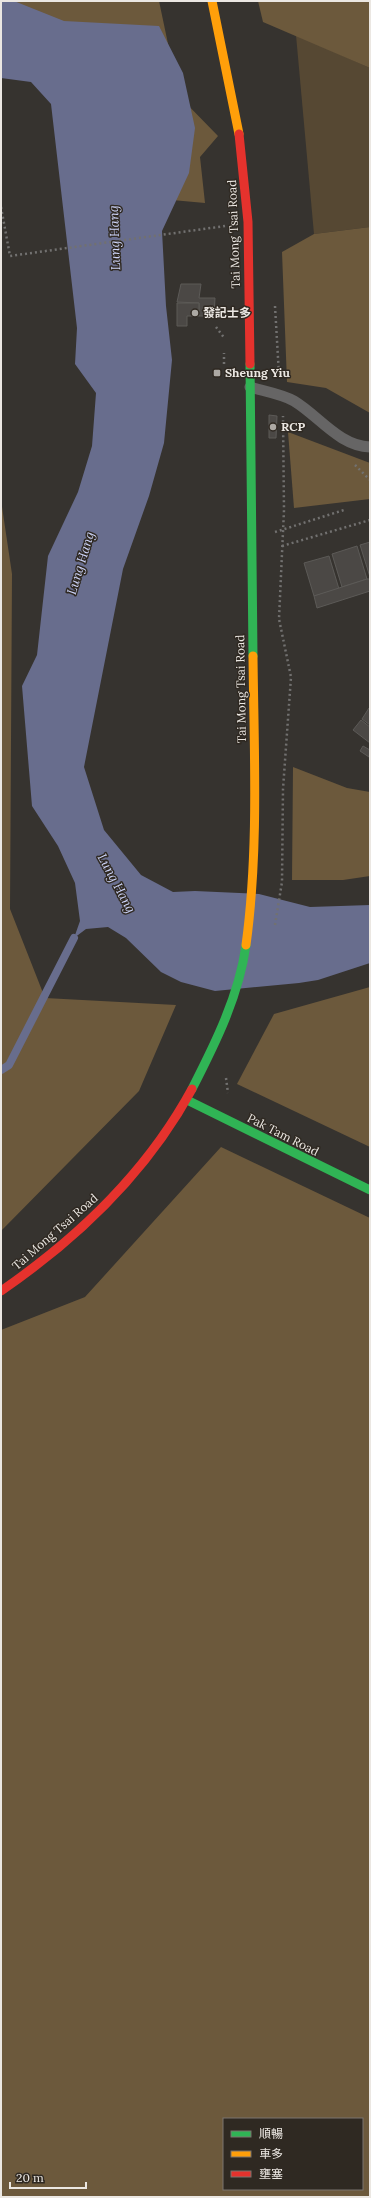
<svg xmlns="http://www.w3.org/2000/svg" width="371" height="2198" viewBox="0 0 371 2198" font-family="Lora,'Noto Sans TC',serif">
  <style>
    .green { fill: #564833 }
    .forest { fill: #6c593c; fill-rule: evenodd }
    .water { fill: #686d8d }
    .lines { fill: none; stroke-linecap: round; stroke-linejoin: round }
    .stream { stroke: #686d8d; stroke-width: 8 }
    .building { fill: #4b4845; stroke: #5c5a57 }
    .path { stroke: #727170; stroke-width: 2.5; stroke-dasharray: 2 3; stroke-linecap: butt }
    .lane { stroke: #666565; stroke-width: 11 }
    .fast { stroke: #30b455; stroke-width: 9 }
    .slow { stroke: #ff9f0a; stroke-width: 9 }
    .jam { stroke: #e5322d; stroke-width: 9 }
    .poi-dot { fill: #aca8a3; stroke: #2f2922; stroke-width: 1.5 }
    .labels { text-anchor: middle; stroke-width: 3; stroke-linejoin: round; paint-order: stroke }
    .street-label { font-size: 12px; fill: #ebe7e2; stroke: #2f2922 }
    .poi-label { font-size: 12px; font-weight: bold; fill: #ebe7e2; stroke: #2f2922; text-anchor: start }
    .water-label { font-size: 13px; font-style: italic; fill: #ced5fa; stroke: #2f2922 }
  </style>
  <rect width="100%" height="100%" fill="#36332f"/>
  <polygon class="green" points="296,35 370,68 370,227 314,234"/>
  <g class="forest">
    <polygon points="1,1 159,1 179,96 218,136 200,157 205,203 150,198"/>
    <polygon points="258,1 370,1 370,68 263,22"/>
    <polygon points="370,227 370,413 326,388 287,382 282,252 314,234"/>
    <polygon points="288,432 370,463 370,499 294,508"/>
    <polygon points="1,500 12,574 10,909 45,998 176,1005 139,1091 1,1231"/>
    <polygon points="293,767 347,788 370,792 370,876 343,880 292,880"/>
    <polygon points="370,987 370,1147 237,1084 274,1014"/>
    <path d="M221,1147L370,1218V2197H1V1330L85,1297ZM224,2119H362V2189H224Z"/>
  </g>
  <polygon class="water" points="1,1 14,1 64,21 159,26 183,73 195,128 189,173 162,231 166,306 172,360 164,443 149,496 123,569 84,767 104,830 141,875 173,892 195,891 259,894 310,907 370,905 370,963 318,980 299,983 215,991 181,982 161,972 126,938 108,927 86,929 74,938 80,921 75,883 58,846 32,806 22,686 37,655 48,556 78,492 92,446 96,393 75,364 77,328 51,104 31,82 1,78"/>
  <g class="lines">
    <polyline class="stream" points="1,1070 9,1065 74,938"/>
  </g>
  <g class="building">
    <polygon points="181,284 201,284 199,298 215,298 214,316 199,316 199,303 177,302"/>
    <polygon points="177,303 199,303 199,316 187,316 187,326 177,326"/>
    <polygon points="269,415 277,416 276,438 269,438"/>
    <polygon points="370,542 370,577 360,545"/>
    <polygon points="357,546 367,579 342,587 332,554"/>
    <polygon points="329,556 339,589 314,596 304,563"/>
    <polygon points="367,579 370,579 370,591 317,608 314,596"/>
    <polygon points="369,708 370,709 370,725 362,719"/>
    <polygon points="361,720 370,727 370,743 353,730"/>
    <polygon points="363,746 370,750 369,757 360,751"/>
  </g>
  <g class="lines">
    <g class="path">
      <polyline points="1,207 10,256 225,226"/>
      <polyline points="275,306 279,375"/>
      <polyline points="216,327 225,339"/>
      <polyline points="224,364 224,353"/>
      <polyline points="355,465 370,480"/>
      <polyline points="275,532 344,510"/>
      <polyline points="282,546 370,520"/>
      <polyline points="275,925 282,882 283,789 291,677 279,619 284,510 283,416"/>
      <polyline points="226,1078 228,1093"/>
    </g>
    <path class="lane" d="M250,387C263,391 282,394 294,401C319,416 339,446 370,447"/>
    <g class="fast">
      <polyline points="250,364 253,656"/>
      <path d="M192,1089C215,1044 239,996 246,945"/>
      <polyline points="187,1100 370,1190"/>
    </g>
    <g class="slow">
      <polyline points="212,1 239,134"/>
      <path d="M246,945C259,849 254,752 253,656"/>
    </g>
    <g class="jam">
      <polyline points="239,134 248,222 250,364"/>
      <path d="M1,1291C78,1238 147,1172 192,1089"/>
    </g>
  </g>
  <g class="poi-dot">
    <circle cx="195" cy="313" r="4"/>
    <rect x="213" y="369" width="8" height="8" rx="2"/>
    <circle cx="273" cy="427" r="4"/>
  </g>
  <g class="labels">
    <g class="street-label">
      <text transform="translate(234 234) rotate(-92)" y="4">Tai Mong Tsai Road</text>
      <text transform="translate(241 689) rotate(-91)" y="4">Tai Mong Tsai Road</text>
      <text transform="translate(283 1135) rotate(27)" y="4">Pak Tam Road</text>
      <text transform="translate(55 1232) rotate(-41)" y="4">Tai Mong Tsai Road</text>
    </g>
    <g class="poi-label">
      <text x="203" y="317">發記士多</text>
      <text x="225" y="377">Sheung Yiu</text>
      <text x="281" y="431">RCP</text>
    </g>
    <g class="water-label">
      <text transform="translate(114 238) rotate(-92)" y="5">Lung Hang</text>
      <text transform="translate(80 563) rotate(-73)" y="5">Lung Hang</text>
      <text transform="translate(117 883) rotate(62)" y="5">Lung Hang</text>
    </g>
  </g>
  <rect width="371" height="2198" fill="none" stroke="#ebe7e2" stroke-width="4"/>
  <rect x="223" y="2118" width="140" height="72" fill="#2f2922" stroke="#7a756f"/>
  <rect x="231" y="2131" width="20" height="6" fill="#30b455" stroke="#7a756f"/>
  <text x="259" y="2138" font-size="12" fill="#ebe7e2">順暢</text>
  <rect x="231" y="2151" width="20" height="6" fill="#ff9f0a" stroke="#7a756f"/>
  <text x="259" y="2158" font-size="12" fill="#ebe7e2">車多</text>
  <rect x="231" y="2171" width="20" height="6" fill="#e5322d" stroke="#7a756f"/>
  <text x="259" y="2178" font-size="12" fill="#ebe7e2">壅塞</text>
  <path d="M10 2182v6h76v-6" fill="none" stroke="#ebe7e2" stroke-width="2"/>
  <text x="16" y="2182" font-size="12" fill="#ebe7e2" stroke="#2f2922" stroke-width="3" paint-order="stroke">20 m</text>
</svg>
